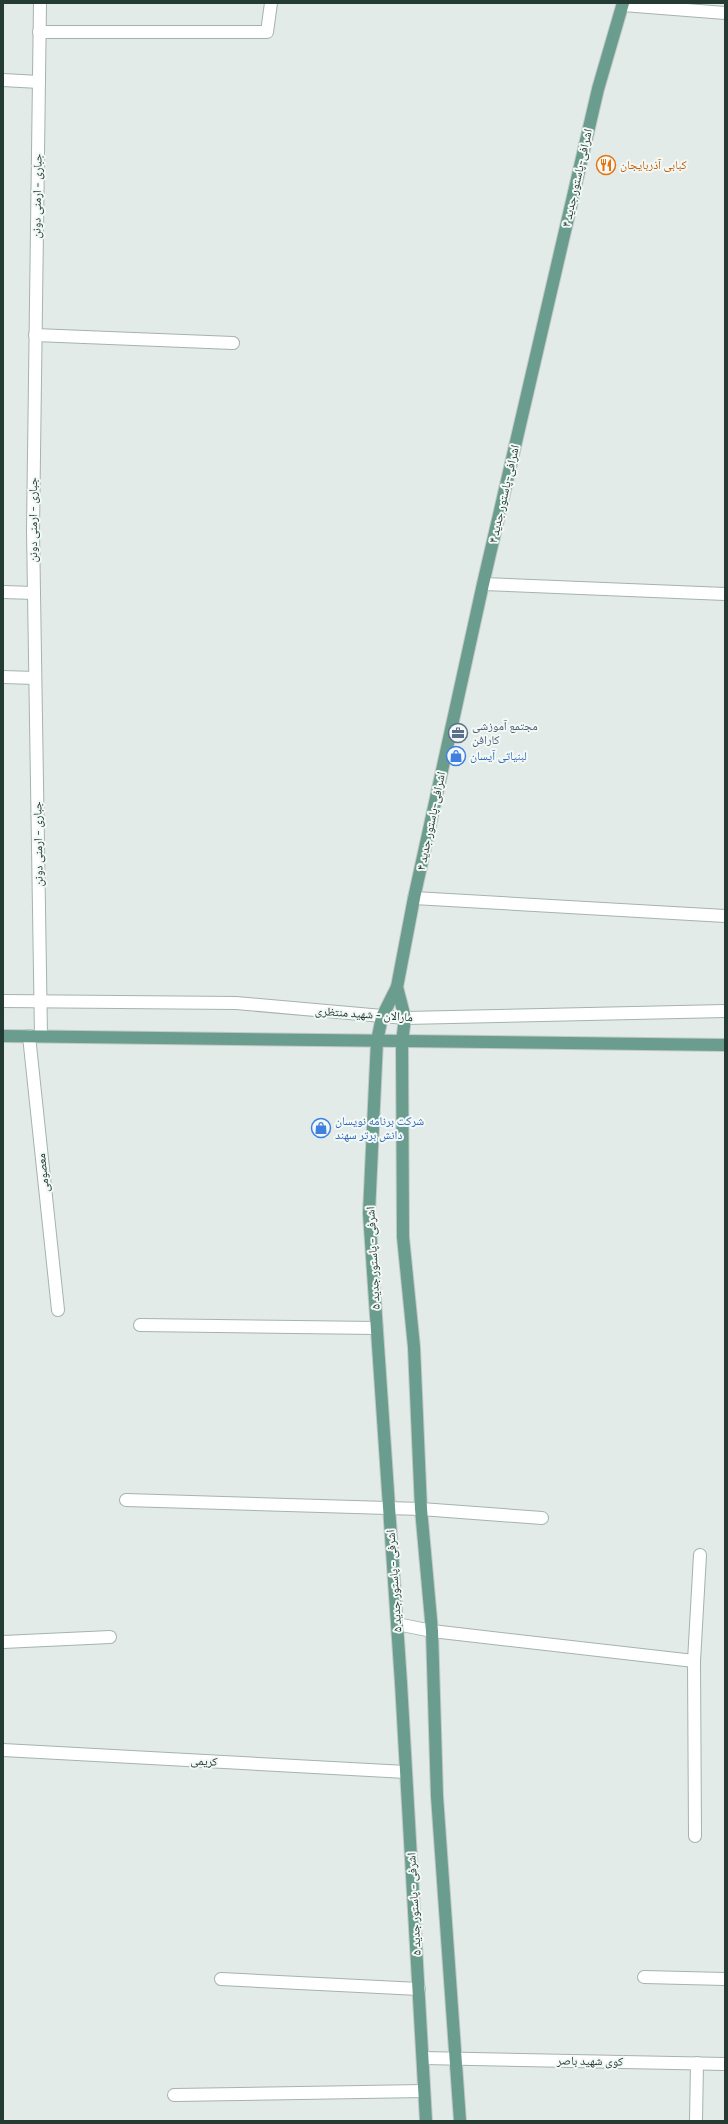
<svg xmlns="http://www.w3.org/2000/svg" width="728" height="2124" viewBox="0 0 728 2124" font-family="'Titillium Web','Noto Naskh Arabic',sans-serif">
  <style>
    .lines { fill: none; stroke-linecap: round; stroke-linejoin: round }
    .service-casing { stroke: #a5b3ae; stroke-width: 14 }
    .minor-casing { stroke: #a5b3ae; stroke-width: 14 }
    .primary-casing { stroke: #c2c8c6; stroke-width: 14 }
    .service { stroke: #fff; stroke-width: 12 }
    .minor { stroke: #fff; stroke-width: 12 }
    .primary { stroke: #6a9d8e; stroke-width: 12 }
    .labels { text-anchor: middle; stroke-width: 4; stroke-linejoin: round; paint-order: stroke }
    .food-label { font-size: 12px; fill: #c56008; stroke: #f2f8f5; text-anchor: start }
    .street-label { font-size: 12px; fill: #243b34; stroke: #f2f8f5 }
    .service-label { font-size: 12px; fill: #4e5e75; stroke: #f2f8f5; text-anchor: start }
    .shop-label { font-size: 12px; fill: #366cbe; stroke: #f2f8f5; text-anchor: start }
  </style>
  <rect width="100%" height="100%" fill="#e2ebe7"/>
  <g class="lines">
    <defs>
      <g id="service">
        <polyline points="39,32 267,32 271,3"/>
        <polyline points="3,80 39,82"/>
        <polyline points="35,335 233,343"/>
        <polyline points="3,592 34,593"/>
        <polyline points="3,677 35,678"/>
        <polyline points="3,1001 236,1003 405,1018 725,1011"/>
        <polyline points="29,1036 58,1310"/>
        <polyline points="140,1325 377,1328"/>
        <polyline points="126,1500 421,1509 542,1518"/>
        <polyline points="397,1624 432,1631 694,1661"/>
        <polyline points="3,1642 110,1637"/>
        <polyline points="3,1750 406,1772"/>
        <polyline points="695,1836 694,1661 700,1555"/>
        <polyline points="221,1979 419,1989"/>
        <polyline points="174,2095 424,2091"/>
      </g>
      <g id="minor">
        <polyline points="40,3 33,530 41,1036"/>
        <polyline points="623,5 725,13"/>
        <polyline points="483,584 725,594"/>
        <polyline points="414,898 725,916"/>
        <polyline points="644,1977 725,1979"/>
        <polyline points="423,2058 725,2064"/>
        <polyline points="696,2121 697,2063"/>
      </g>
      <g id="primary">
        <polyline points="397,987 405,1018 402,1042 403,1237 414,1347 421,1509 432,1631 437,1796 460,2121"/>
        <polyline points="3,1036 725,1045"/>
        <polyline points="426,2121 401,1683 369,1213 377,1041 382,1017 397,987 414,898 483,584 598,89 623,3"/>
      </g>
    </defs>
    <use href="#service" class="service-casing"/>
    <use href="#minor" class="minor-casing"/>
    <use href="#primary" class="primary-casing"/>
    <use href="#service" class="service"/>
    <use href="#minor" class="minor"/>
    <use href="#primary" class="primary"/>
  </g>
  <defs>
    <symbol id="restaurant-ring" viewBox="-11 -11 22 22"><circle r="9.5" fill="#f2f8f5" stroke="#e8710a" stroke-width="1.5"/><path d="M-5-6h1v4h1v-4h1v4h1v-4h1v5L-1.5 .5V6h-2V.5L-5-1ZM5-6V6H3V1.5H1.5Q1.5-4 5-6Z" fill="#e8710a"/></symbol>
    <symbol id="office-ring" viewBox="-11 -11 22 22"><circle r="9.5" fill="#f2f8f5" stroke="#5c6f8a" stroke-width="1.5"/><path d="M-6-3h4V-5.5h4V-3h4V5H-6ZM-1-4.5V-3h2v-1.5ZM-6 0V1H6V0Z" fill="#5c6f8a"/></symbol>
    <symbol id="shop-ring" viewBox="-11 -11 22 22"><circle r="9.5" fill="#f2f8f5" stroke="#3f7fe0" stroke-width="1.5"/><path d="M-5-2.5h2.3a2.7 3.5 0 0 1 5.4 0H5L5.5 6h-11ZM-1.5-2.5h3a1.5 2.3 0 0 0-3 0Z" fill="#3f7fe0"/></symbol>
  </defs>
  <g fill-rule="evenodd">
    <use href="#restaurant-ring" x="595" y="154" width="22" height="22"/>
    <use href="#office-ring" x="447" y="722" width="22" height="22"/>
    <use href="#shop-ring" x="445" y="745" width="22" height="22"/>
    <use href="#shop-ring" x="310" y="1117" width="22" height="22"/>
  </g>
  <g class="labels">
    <g class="food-label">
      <text x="620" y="169">کبابی آذربایجان</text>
    </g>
    <g class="street-label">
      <text transform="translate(577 178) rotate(-77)" y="4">اشرافی-پاستور جدید ۴</text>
      <text transform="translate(37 196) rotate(-89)" y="4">جباری - ارمنی دونن</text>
      <text transform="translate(504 494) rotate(-77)" y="4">اشرافی-پاستور جدید ۴</text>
      <text transform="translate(33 520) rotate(-90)" y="4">جباری - ارمنی دونن</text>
      <text transform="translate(431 821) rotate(-78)" y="4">اشرافی-پاستور جدید ۴</text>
      <text transform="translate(38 844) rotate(-91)" y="4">جباری - ارمنی دونن</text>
      <text transform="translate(364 1014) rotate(4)" y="4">مارالان - شهید منتظری</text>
      <text transform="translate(43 1173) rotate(-96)" y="4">معصومی</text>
      <text transform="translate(373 1258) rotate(-93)" y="4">اشرفی - پاستور جدید ۵</text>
      <text transform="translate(394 1581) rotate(-94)" y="4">اشرفی - پاستور جدید ۵</text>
      <text transform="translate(204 1761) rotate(3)" y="4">کریمی</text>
      <text transform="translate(414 1904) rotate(-93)" y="4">اشرفی - پاستور جدید ۵</text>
      <text transform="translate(590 2061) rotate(1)" y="4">کوی شهید باصر</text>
    </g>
    <g class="service-label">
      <text x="472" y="730">مجتمع آموزشی<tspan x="472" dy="14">کارافن</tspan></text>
    </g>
    <g class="shop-label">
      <text x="470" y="760">لبنیاتی آیسان</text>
      <text x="335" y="1125">شرکت برنامه نویسان<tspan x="335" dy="14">دانش برتر سهند</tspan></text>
    </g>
  </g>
  <rect width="728" height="2124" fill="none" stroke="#243b34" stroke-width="8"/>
</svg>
